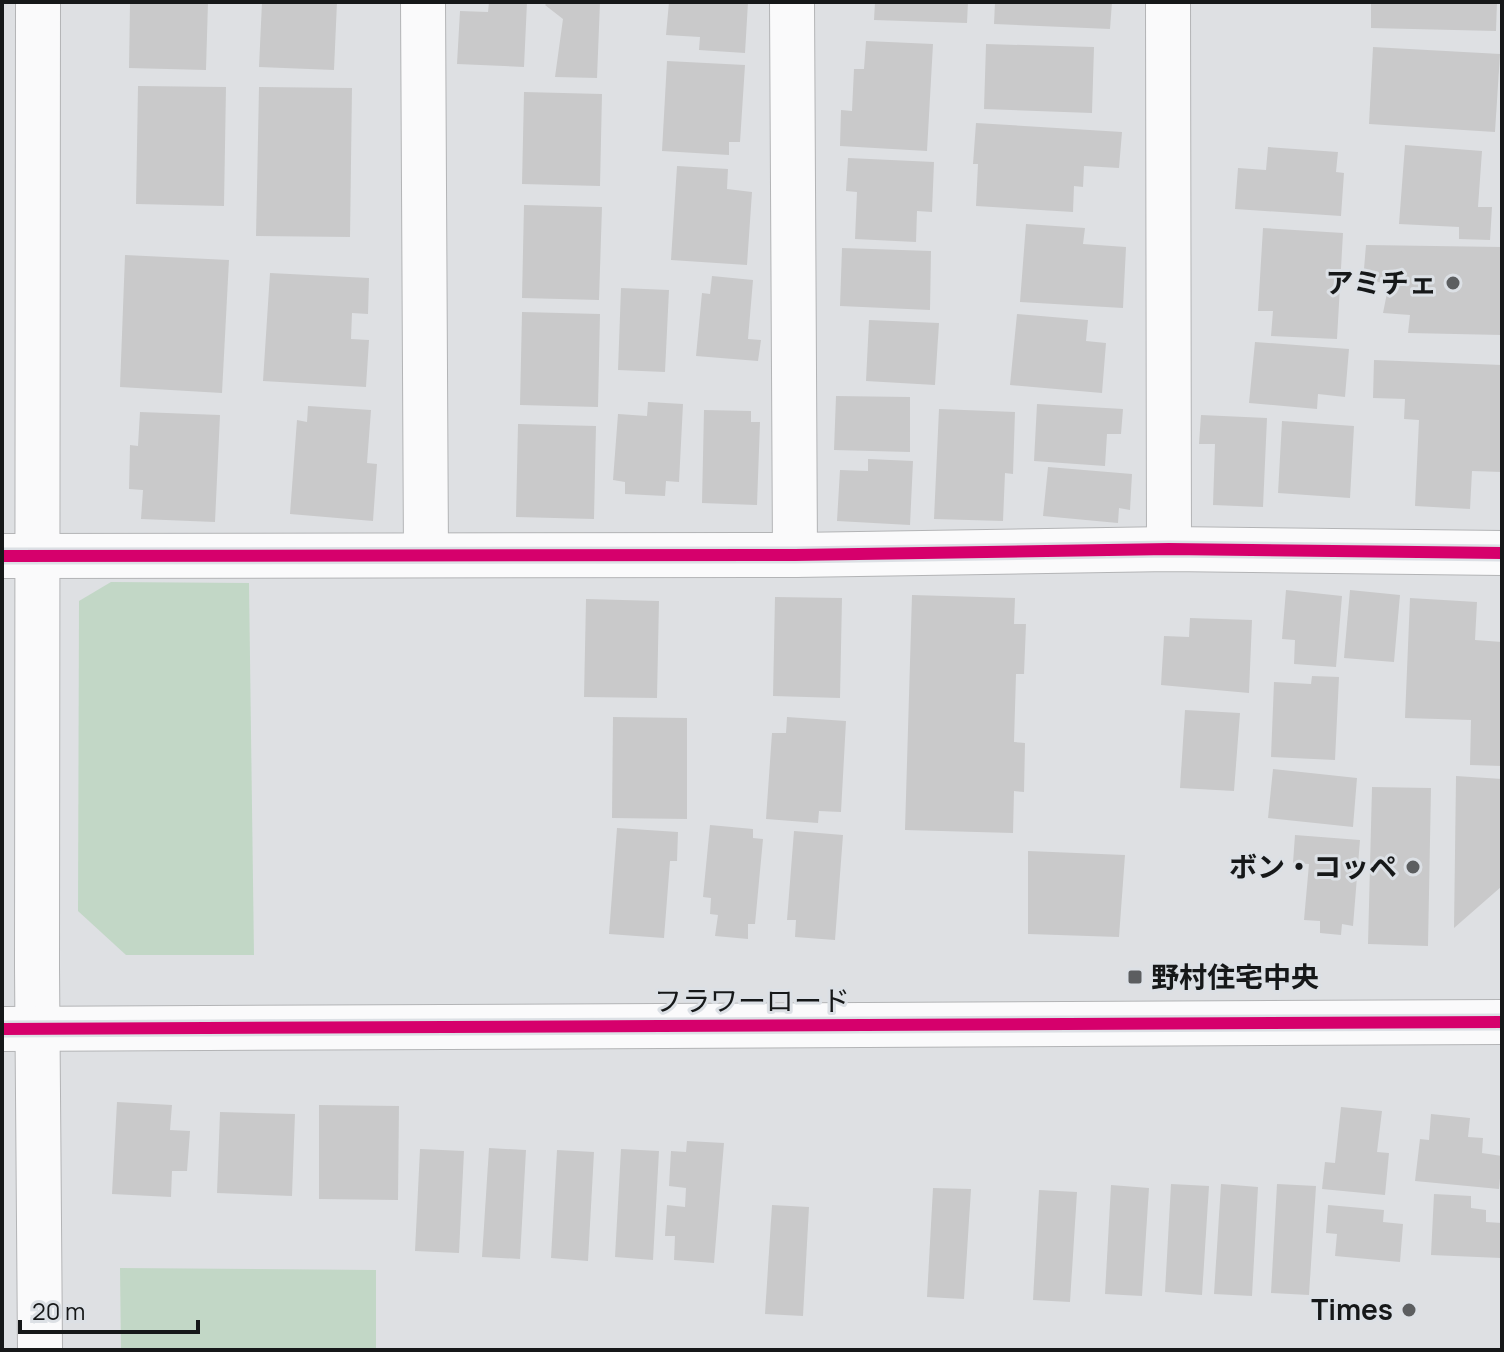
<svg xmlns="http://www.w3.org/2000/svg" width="1504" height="1352" viewBox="0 0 1504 1352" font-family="Manrope,'Noto Sans JP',sans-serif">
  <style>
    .green { fill: #c2d7c6 }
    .building { fill: #c9c9ca }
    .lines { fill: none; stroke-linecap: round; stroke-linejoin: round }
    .minor-casing { stroke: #b3b4b6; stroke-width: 46 }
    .tertiary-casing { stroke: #b3b4b6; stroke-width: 46 }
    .minor { stroke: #fafafb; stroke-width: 44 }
    .tertiary { stroke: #fafafb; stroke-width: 44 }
    .cycleway-casing { stroke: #dce0e5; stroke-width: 17 }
    .cycleway { stroke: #d6006c; stroke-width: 12 }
    .poi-dot { fill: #5c5e60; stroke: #dce0e5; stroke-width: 3 }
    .labels { text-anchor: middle; stroke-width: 6; stroke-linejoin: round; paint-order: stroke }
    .poi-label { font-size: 28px; font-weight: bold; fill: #161819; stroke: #dce0e5; text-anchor: end }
    .street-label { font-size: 28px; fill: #161819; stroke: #dce0e5 }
  </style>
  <rect width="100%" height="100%" fill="#dee0e3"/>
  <g class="green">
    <polygon points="111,582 249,583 254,955 126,955 78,911 79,601"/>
    <polygon points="120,1268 376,1270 376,1350 121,1350"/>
  </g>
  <g class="building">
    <polygon points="130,2 208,2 206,70 129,68"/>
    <polygon points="262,2 337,2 334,70 259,67"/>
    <polygon points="489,2 527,2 524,67 457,64 460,11 488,12"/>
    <polygon points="548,2 600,2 597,78 555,77 563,19 545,5"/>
    <polygon points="669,2 748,2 745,53 699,50 700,37 666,35"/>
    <polygon points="875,2 968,2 967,23 874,20"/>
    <polygon points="995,2 1112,2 1110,29 994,24"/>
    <polygon points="1371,2 1497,2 1496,31 1371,28"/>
    <polygon points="866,41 933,44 927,151 840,146 841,110 852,111 854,69 864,69"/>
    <polygon points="986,44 1094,47 1092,113 984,109"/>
    <polygon points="1373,47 1500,54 1495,132 1369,124"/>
    <polygon points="667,61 745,65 740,142 729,142 729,155 662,151"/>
    <polygon points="138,86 226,87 224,206 136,204"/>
    <polygon points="259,87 352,88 350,237 256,236"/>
    <polygon points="524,92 602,94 600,186 522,184"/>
    <polygon points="976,123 1122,132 1119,168 1084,166 1083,187 1074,186 1073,212 976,206 978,164 973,164"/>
    <polygon points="1405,145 1482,151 1478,207 1492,207 1490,240 1459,239 1459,227 1399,224"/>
    <polygon points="1268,147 1338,152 1336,172 1344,173 1341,216 1235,209 1238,168 1266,170"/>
    <polygon points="848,158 934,162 932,212 917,211 916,242 855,239 857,192 846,191"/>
    <polygon points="677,166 728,169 727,189 752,192 747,265 671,260"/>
    <polygon points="524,205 602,207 599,300 522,298"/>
    <polygon points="1026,224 1085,228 1083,244 1126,247 1123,308 1020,302"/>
    <polygon points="1263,228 1343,233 1337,339 1271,336 1273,311 1258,311"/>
    <polygon points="1366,245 1502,247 1502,335 1408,333 1410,315 1383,313 1389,283 1363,281"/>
    <polygon points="842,248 931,251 930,310 840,306"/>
    <polygon points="125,255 229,260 222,393 120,387"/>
    <polygon points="270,273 369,278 368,314 352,313 351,339 369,340 366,387 263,381"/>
    <polygon points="712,276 753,280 748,339 761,340 758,361 696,356 702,293 710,294"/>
    <polygon points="621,288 669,290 665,372 618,370"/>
    <polygon points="522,312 600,314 598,407 520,405"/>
    <polygon points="1017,314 1088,320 1086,341 1106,343 1102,393 1010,385"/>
    <polygon points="869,320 939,323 935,385 866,381"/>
    <polygon points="1255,342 1349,349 1345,397 1318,394 1317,409 1249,403"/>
    <polygon points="1374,360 1502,365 1502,472 1472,471 1470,509 1415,506 1419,420 1404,419 1405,399 1373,398"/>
    <polygon points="836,396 910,397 910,452 834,450"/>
    <polygon points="648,402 683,404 679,482 666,481 665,496 625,494 625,482 613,480 618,414 647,416"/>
    <polygon points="1037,404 1123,409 1121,434 1107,434 1105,466 1034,461"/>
    <polygon points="308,406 371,410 367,463 377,464 373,521 290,514 297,420 307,422"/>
    <polygon points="939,409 1015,412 1013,474 1005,473 1003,521 934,519"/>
    <polygon points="704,410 751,411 751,422 760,422 757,505 702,503"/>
    <polygon points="140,412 220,415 215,522 141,519 143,490 129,489 130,445 138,446"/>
    <polygon points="1201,415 1267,418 1263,507 1213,505 1215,444 1199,444"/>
    <polygon points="1282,421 1354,426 1350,498 1278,493"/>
    <polygon points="518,424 596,426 594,519 516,517"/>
    <polygon points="868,459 913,461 910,525 837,521 840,470 868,471"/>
    <polygon points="1048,467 1132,474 1130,510 1119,508 1118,523 1043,516"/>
    <polygon points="1286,590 1342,596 1336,667 1294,664 1295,640 1282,639"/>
    <polygon points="1350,590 1400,595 1394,662 1344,658"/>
    <polygon points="912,595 1015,598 1014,624 1026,624 1024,674 1016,674 1014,742 1025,743 1024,792 1014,791 1013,833 905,830"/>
    <polygon points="775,597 842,598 840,698 773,696"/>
    <polygon points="1410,598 1477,602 1475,640 1502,642 1502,766 1470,765 1471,720 1405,718"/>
    <polygon points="586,599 659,601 657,698 584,697"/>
    <polygon points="1190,618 1252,620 1249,693 1161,685 1164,636 1189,637"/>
    <polygon points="1312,676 1339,677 1335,760 1271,757 1274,682 1311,684"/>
    <polygon points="1185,710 1240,713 1234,791 1180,788"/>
    <polygon points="613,717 687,718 687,819 612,818"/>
    <polygon points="787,717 846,721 841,812 819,811 818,823 766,819 772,733 786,733"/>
    <polygon points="1273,769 1357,778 1353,827 1268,818"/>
    <polygon points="1456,776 1502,779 1502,886 1454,928"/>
    <polygon points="1372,787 1431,788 1428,946 1368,944"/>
    <polygon points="710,825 753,829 753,838 763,839 755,924 748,924 748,939 715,936 718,915 710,914 711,898 703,897"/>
    <polygon points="617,828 678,832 677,861 670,861 664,938 609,934"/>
    <polygon points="794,831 843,835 835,940 795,937 796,920 787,920"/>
    <polygon points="1295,835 1360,840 1353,926 1342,924 1341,935 1320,933 1320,921 1304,920 1309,864 1293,863"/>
    <polygon points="1028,851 1125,855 1119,937 1028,934"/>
    <polygon points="117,1102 172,1105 170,1130 190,1131 187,1171 172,1171 171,1197 112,1194"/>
    <polygon points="319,1105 399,1106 398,1200 319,1199"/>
    <polygon points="1341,1107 1382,1111 1377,1152 1389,1153 1385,1195 1322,1189 1325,1162 1335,1163"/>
    <polygon points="220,1112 295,1114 292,1196 217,1193"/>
    <polygon points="1431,1114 1470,1118 1468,1137 1483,1138 1482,1153 1502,1156 1499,1189 1415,1181 1420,1139 1429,1140"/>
    <polygon points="687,1141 724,1143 714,1263 674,1260 675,1236 665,1236 667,1205 685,1207 686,1188 669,1186 671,1151 686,1152"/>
    <polygon points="489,1148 526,1150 520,1259 482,1257"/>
    <polygon points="420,1149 464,1151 459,1253 415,1251"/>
    <polygon points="621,1149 659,1151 653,1260 615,1257"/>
    <polygon points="557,1150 594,1152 588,1261 551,1258"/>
    <polygon points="1171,1184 1209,1186 1202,1295 1165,1292"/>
    <polygon points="1221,1184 1258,1187 1252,1296 1214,1294"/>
    <polygon points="1277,1184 1316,1186 1309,1295 1271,1293"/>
    <polygon points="1111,1185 1149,1188 1142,1296 1105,1294"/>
    <polygon points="933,1188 971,1189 964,1299 927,1297"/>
    <polygon points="1039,1190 1077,1192 1070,1302 1033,1300"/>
    <polygon points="1434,1194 1471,1196 1471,1208 1486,1210 1486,1222 1502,1223 1501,1258 1431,1255"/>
    <polygon points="772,1205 809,1207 803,1316 765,1314"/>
    <polygon points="1328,1205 1384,1210 1383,1222 1403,1224 1400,1262 1335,1256 1337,1234 1326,1233"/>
  </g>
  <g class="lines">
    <defs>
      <g id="minor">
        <polyline points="38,2 37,967 40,1350"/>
        <polyline points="423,2 426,555"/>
        <polyline points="792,2 795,555"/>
        <polyline points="1168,2 1169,549"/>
        <polyline points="2,556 795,555 1169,549 1502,553"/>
      </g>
      <polyline id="tertiary" points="2,1029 1502,1022"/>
    </defs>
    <use href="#minor" class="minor-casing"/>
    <use href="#tertiary" class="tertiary-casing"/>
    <use href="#minor" class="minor"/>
    <use href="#tertiary" class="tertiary"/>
    <defs>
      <g id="cycleway">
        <polyline points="2,556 795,555 1169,549 1502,553"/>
        <polyline points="2,1029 1502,1022"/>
      </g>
    </defs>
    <use href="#cycleway" class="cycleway-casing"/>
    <use href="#cycleway" class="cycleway"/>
  </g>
  <g class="poi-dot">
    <circle cx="1453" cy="283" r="8"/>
    <circle cx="1413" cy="867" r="8"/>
    <rect x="1127" y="969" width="16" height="16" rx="4"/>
    <circle cx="1409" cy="1310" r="8"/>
  </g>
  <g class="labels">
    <g class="poi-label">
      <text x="1437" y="293">アミチェ</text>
      <text x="1397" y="877">ボン・コッペ</text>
      <text x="1151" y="987" text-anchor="start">野村住宅中央</text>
      <text x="1393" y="1320">Times</text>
    </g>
    <g class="street-label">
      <text x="752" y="1011">フラワーロード</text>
    </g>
  </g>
  <rect width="1504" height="1352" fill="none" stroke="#161819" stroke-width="8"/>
  <path d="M20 1320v12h178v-12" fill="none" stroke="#161819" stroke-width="4"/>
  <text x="32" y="1320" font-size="24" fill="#161819" stroke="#dce0e5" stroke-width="6" paint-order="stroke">20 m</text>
</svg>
